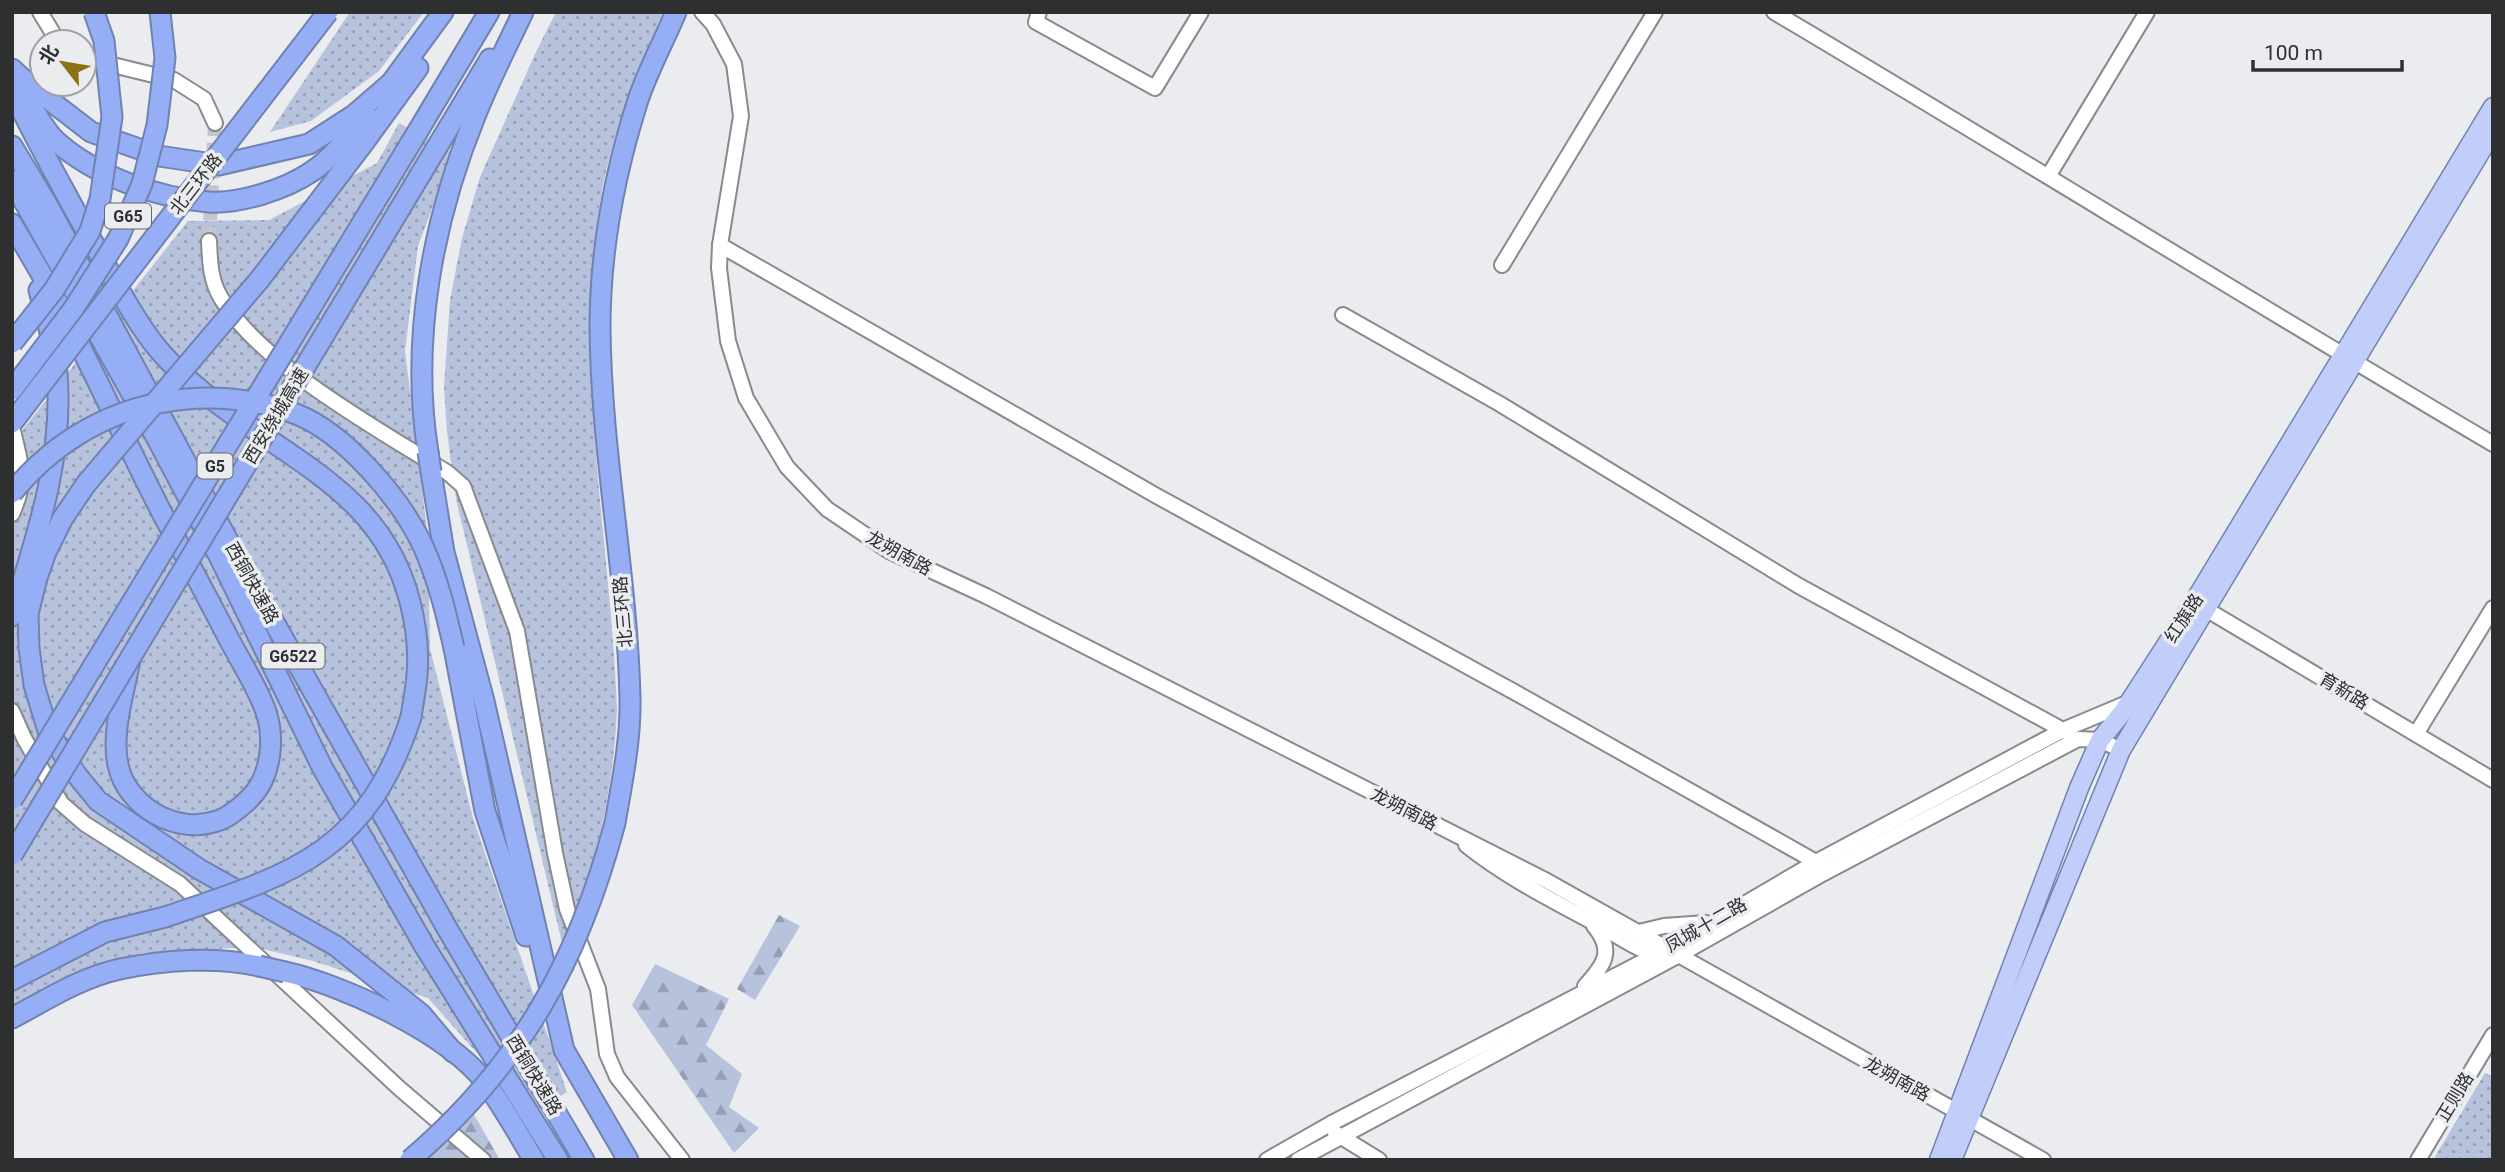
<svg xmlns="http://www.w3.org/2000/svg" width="2505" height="1172" viewBox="0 0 2505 1172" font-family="Roboto,'Noto Sans SC',sans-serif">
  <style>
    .green { fill: url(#green-dots) }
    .forest { fill: url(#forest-firs) }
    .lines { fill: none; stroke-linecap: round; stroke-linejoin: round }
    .minor-tunnel { stroke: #c4c6c9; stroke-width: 14; stroke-dasharray: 14 7; stroke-linecap: butt }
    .minor-casing { stroke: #898a8d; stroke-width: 18 }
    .major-casing { stroke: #7282b0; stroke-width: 21 }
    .highway-casing { stroke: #7282b0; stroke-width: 23 }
    .minor { stroke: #fff; stroke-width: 14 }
    .major { stroke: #c0cef9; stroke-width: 18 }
    .highway { stroke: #96aef5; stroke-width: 19 }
    .highway-bridge-casing { stroke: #7282b0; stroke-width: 23; stroke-linecap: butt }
    .highway-bridge { stroke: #96aef5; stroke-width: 19 }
    .labels { text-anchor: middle; stroke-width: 7; stroke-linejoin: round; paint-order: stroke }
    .shield { fill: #eaecef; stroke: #666869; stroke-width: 2 }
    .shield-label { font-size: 16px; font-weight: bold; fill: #2e2f30 }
    .street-label { font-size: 18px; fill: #2e2f30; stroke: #eaecef }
  </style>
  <defs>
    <pattern id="green-dots" width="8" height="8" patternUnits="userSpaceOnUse" patternTransform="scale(1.75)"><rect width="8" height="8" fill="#b7c2dd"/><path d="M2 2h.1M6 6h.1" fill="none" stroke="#959eb4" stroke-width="1.8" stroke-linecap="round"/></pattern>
    <pattern id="forest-firs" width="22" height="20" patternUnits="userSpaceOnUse" patternTransform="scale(1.75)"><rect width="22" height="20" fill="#b7c2dd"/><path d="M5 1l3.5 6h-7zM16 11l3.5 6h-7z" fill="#959eb4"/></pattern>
  </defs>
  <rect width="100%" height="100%" fill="#eaecef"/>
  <g class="green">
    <polygon points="350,12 424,12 379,71 311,121 270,132"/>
    <path d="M556,12H663C638,73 610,137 600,203C573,369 611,543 617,710C613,792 596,872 563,947L456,499L447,432L444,387L450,300L462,238L480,177L536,52Z"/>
    <polygon points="399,123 453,153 418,246 405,351 428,538 430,649 473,818 567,1092 531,1114 428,998 313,961 254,947 141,953 12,1006 12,443 188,221 269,220 377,163"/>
    <polygon points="2485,1073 2493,1077 2493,1160 2433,1160"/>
  </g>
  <g class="forest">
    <polygon points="779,915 800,926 755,1000 737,989"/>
    <polygon points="655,964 729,999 706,1045 742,1074 729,1107 759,1128 734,1153 632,1005"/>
    <polygon points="472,1111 500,1160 422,1160"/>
  </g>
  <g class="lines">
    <polyline class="minor-tunnel" points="209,241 215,123"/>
    <defs>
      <g id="minor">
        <polyline points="40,12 54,35 61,42"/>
        <polyline points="702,12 713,24 734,64 741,116 720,245 719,268 728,341 746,398 787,467 827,509 889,551 986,596 1547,881 2043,1160"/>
        <polyline points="1039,12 1036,22 1155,88 1201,12"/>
        <path d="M1774,12C2015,155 2252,302 2493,444"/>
        <polyline points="84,58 174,80 204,99 215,123"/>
        <polyline points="2049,175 2147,12"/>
        <path d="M209,241C210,261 210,280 221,298C261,365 381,431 448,473L463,486L517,631L555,853L567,909L598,989L607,1054L617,1077L682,1160"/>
        <polyline points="720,245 1155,495 1518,694 1816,862 1824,873"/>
        <polyline points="1502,265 1655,12"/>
        <polyline points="1343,315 1500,404 1799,586 2068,733"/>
        <path d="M12,426C20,465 29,475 12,514"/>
        <polyline points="2199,605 2493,780"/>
        <polyline points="12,711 24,738 61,803 85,824 180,884 399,1088 483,1160"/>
        <polyline points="2416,734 2493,608"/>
        <path d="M1466,845C1507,878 1556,902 1602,927C1619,936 1642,954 1661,954"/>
        <polyline points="1639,932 1664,926 1706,923"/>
        <path d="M1585,986C1604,965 1615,951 1594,926"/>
        <polyline points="1335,1133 1379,1160"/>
        <polyline points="1267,1160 1330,1124 1669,948 1816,862 2063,730 2132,701"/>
        <polyline points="1298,1160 1679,955 1824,873 2078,739 2100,740 2121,750"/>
        <polyline points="2418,1160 2493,1035"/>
      </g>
      <g id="major">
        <polyline points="1939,1160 2079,788 2100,740 2123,712 2194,602 2493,107"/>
        <polyline points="1952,1160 2121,750 2493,131"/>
      </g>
      <g id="highway">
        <polyline points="12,69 26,82 91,132 159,156 219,165 309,144 354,115 391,83 443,12"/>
        <path d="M12,91C40,147 69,201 100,255C118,287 135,321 158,349C186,382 220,406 255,430C325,478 388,514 410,602C416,625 419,651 417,675C416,689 413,703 411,717"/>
        <path d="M28,101C37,114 45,131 56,141C95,176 157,198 209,202C240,204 286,189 311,172C333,158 350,134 366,114"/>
        <polyline points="418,131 489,12"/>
        <polyline points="440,142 490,59"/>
        <polyline points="12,146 47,204 232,548 347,751 448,930 584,1160"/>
        <polyline points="12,180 155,435 220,558 322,767 425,947 558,1160"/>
        <path d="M12,224C38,268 64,312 86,358C112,410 136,463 163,515C186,557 208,599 230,641C242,664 258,688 266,712C275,739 271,776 251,797C241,807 230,817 217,821C176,835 127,807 118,765C111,732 124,693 130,660"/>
        <polyline points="260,279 365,141 418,68"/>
        <path d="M428,452C410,339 433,219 476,114C490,79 507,46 523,12"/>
        <polyline points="431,472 444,552 484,701 564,1050 628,1160"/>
        <polyline points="86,484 63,518 46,552 37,578 28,614 29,648 34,685 48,731 76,774 98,801 199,869 336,946 421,1014 453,1052"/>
        <path d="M12,616C36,538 64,458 57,374C55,346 46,317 39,290"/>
        <polyline points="454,648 485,811 526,936"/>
        <path d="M615,823C622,782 631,740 630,697C627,574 601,452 600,328C600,252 615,172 638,100C648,70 664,41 676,12"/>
        <path d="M285,972C344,985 448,1034 485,1082C503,1106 518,1134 534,1160"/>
        <polyline points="12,980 105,932 165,917"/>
        <path d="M12,1018C46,1000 82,977 120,969C163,960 215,956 259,966"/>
      </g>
    </defs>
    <use href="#minor" class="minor-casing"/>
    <use href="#major" class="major-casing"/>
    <use href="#highway" class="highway-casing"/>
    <use href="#minor" class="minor"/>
    <use href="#major" class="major"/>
    <use href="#highway" class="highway"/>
    <defs>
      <g id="highway-bridge">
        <polyline points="12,343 54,290 90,231 100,199 112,117 104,41 94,12"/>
        <polyline points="12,390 74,308 118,239 142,184 157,125 165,58 160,12"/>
        <polyline points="12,423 328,12"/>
        <polyline points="428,452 431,472"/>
        <polyline points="86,484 260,279"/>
        <path d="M12,493C49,447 101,414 159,403C204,394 253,397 296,414C345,433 401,499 423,546C438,579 446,613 454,648"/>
        <polyline points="12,800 418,131"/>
        <polyline points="12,855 440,142"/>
        <path d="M165,917C290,875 367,854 411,717"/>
        <polyline points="259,966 285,972"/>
        <path d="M410,1160C521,1065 578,962 615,823"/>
      </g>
    </defs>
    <use href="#highway-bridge" class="highway-bridge-casing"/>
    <use href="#highway-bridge" class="highway-bridge"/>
  </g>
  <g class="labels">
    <g class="shield">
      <rect x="105" y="203.5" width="46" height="25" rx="5"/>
      <rect x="197.5" y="453.5" width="35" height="25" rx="5"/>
      <rect x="261.5" y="643.5" width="63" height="25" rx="5"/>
    </g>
    <g class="shield-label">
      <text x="128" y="222">G65</text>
      <text x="215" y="472">G5</text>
      <text x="293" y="662">G6522</text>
    </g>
    <g class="street-label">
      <text transform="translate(196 184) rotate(-52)" y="6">北三环路</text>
      <text transform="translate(276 416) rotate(-59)" y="6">西安绕城高速</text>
      <text transform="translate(899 553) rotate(29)" y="6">龙朔南路</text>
      <text transform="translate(252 583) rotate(61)" y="6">西铜快速路</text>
      <text transform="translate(623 612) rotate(-95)" y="6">北三环路</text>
      <text transform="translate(2184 618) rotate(-57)" y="6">红旗路</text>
      <text transform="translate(2344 691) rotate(31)" y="6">育新路</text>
      <text transform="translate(1404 809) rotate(27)" y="6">龙朔南路</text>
      <text transform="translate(1706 925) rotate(-30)" y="6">凤城十二路</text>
      <text transform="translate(534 1075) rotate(59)" y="6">西铜快速路</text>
      <text transform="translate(1897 1079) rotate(29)" y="6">龙朔南路</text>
      <text transform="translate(2455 1097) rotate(-59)" y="6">正则路</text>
    </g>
  </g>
  <rect width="2505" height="1172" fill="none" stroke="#2e2f30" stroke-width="28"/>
  <g transform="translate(63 63) rotate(301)"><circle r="33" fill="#eaecef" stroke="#9fa0a3" stroke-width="2"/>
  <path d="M0-5L12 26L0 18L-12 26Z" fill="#8e7115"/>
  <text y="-10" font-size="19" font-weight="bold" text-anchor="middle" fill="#2e2f30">北</text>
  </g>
  <path d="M2253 60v10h149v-10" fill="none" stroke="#2e2f30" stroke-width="3.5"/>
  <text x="2264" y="60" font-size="21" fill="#2e2f30" stroke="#eaecef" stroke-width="5" paint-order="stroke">100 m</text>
</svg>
